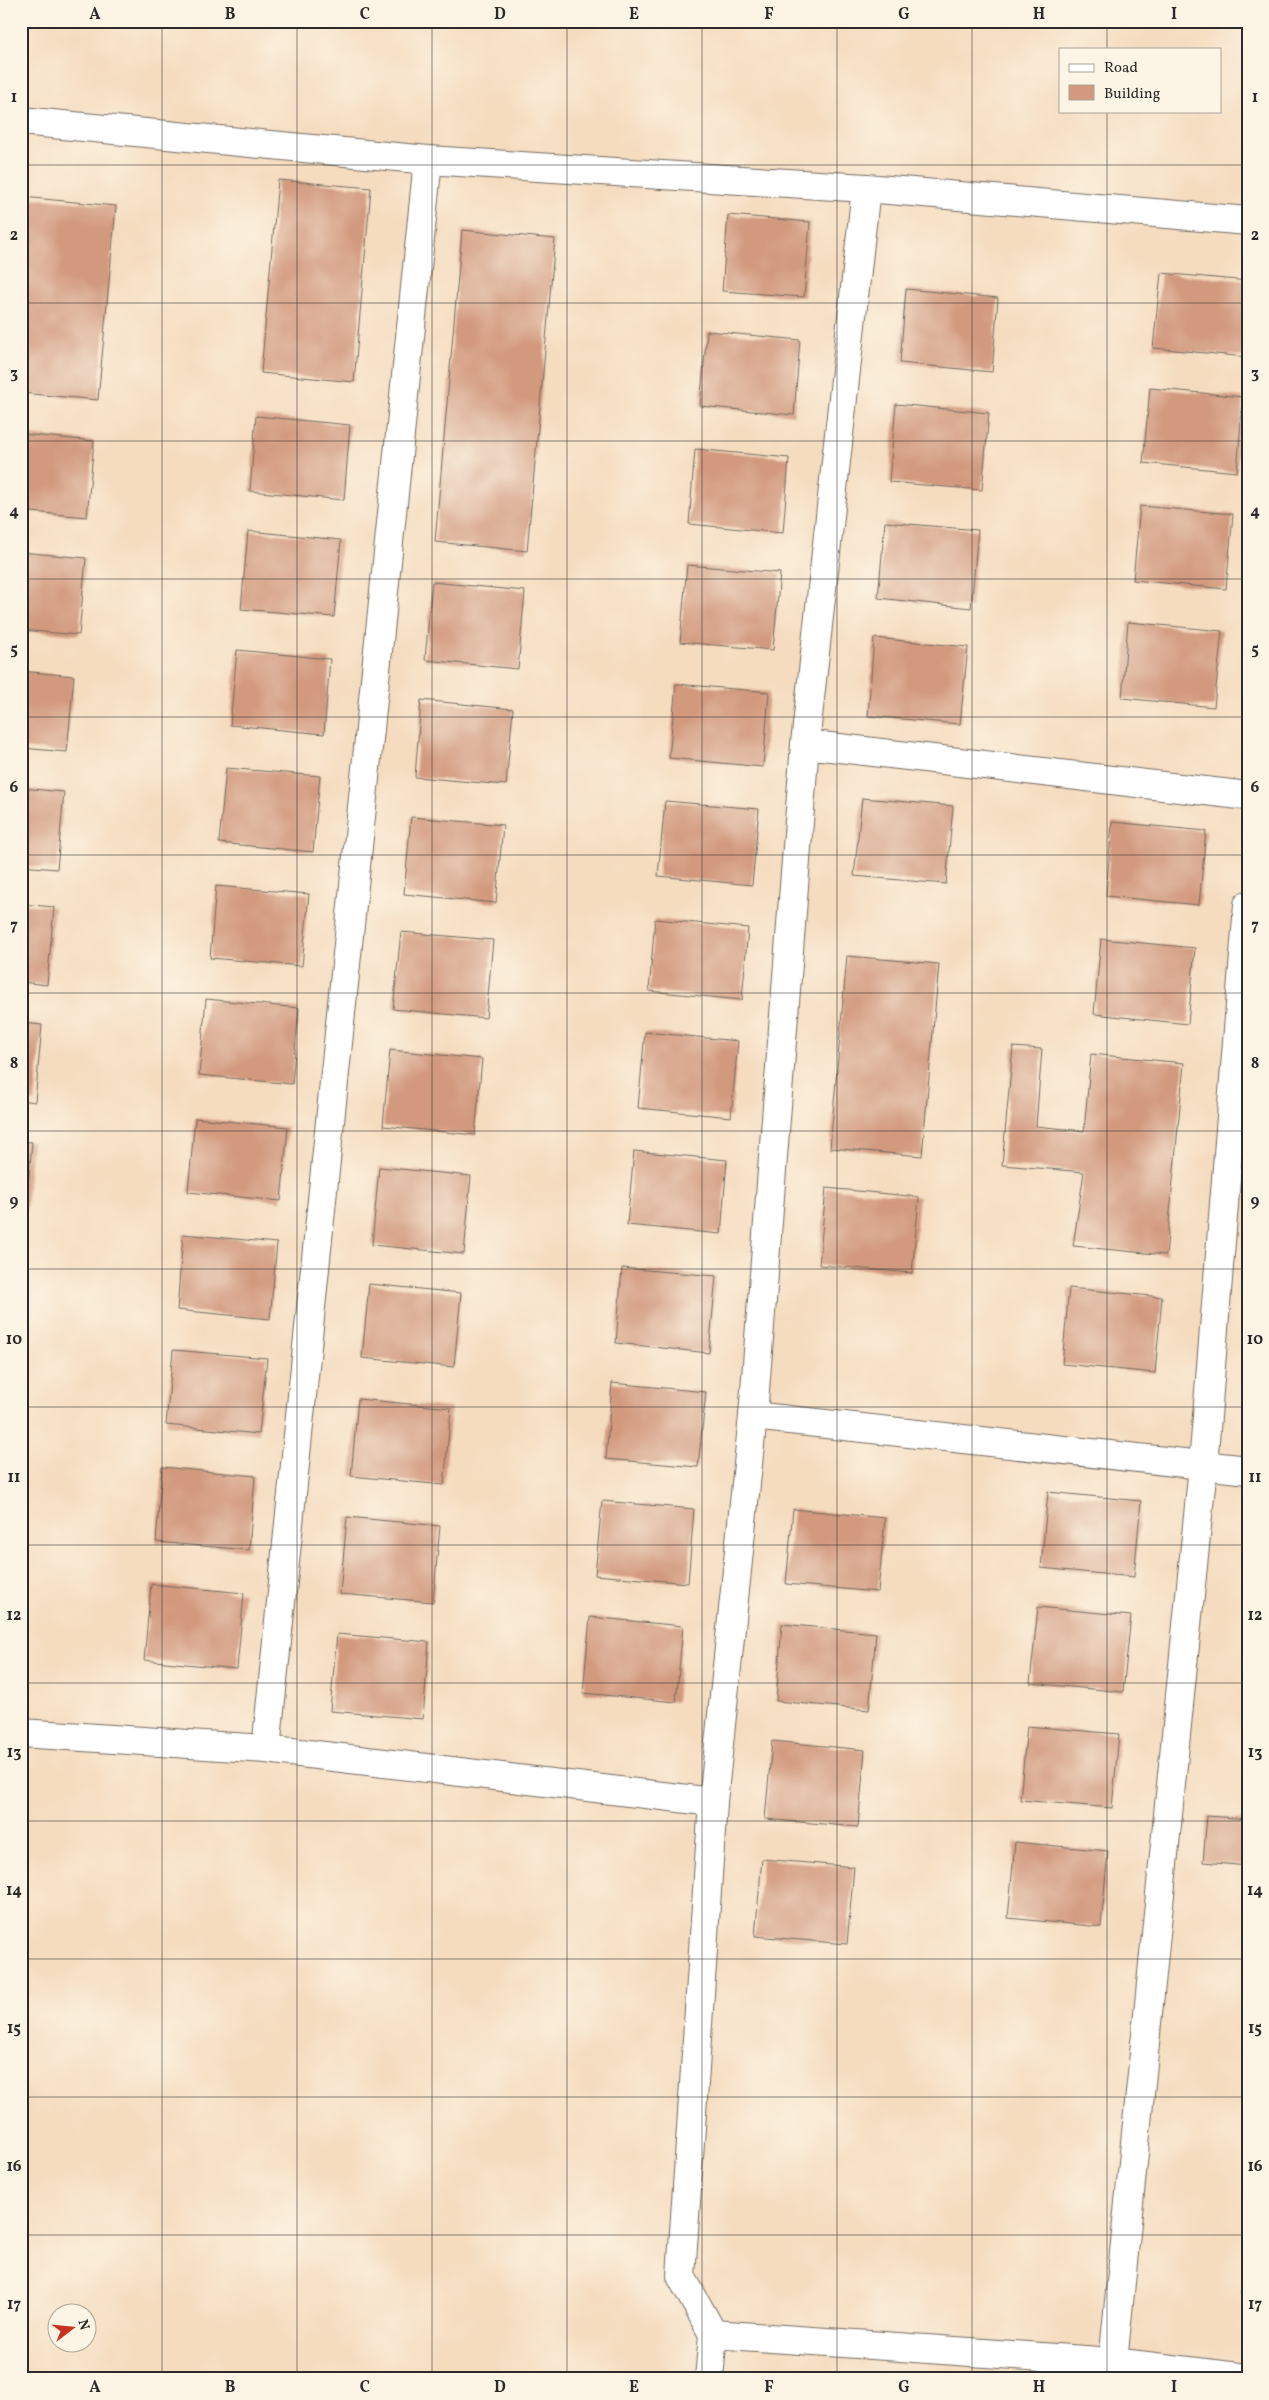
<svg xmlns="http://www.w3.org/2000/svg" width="1269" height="2400" viewBox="0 0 1269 2400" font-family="Vollkorn,serif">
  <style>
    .building { fill: #d2997e }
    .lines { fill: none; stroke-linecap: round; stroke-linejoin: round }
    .street-casing { stroke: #72695f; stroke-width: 30 }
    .street { stroke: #fff; stroke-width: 28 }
    .grid { fill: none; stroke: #2b2b2b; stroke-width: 1; stroke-opacity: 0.55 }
    .neatline { fill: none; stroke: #2b2b2b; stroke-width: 2 }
    .grid-label { font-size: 16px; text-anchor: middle; font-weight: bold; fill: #2b2b2b }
  </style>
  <rect width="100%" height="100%" fill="#fcf5e5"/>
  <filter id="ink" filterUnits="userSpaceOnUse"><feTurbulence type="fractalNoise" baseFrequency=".02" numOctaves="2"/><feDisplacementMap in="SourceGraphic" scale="10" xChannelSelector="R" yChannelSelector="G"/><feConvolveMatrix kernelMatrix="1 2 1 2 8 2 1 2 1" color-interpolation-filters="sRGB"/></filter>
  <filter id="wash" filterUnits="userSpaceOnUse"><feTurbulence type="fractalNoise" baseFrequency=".0096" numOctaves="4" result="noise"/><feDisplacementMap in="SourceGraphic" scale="20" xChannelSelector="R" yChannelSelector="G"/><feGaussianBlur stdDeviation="1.12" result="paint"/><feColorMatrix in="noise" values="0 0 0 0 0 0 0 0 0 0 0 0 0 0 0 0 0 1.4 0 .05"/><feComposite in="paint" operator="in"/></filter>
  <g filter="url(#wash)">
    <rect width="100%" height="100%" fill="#f5dcbf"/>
    <g id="blocks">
      <g class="building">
        <polygon points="278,180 371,188 354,382 261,373"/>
        <polygon points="23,197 116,206 98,400 21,393"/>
        <polygon points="728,215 810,222 804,297 722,291"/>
        <polygon points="462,230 555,239 527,551 435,542"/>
        <polygon points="1161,273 1248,281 1247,357 1153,348"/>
        <polygon points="906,289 998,298 992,372 900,363"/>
        <polygon points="707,331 800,340 794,415 700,406"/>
        <polygon points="1150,388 1243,397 1237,472 1143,463"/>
        <polygon points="896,404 989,413 982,490 889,482"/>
        <polygon points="256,416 350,425 344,500 250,491"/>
        <polygon points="21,434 94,441 87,517 21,511"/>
        <polygon points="695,449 789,458 783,533 689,524"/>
        <polygon points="1140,506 1233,514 1226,589 1133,580"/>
        <polygon points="885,522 978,530 971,608 878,598"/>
        <polygon points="248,531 341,540 334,617 241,609"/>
        <polygon points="21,552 86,558 79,635 21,630"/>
        <polygon points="687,565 780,573 773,650 680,642"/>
        <polygon points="432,582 525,591 518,669 425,660"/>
        <polygon points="1128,622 1222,631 1214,707 1122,698"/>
        <polygon points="874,638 968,647 960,724 868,716"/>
        <polygon points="237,650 330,659 324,734 230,725"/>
        <polygon points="21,671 74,676 67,752 21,748"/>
        <polygon points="676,684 769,692 763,767 669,758"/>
        <polygon points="421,700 513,709 506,785 415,777"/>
        <polygon points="226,768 320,776 313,852 219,843"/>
        <polygon points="21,788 64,792 57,869 21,866"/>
        <polygon points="862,798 953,806 946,884 854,876"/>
        <polygon points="665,801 759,809 752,885 658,876"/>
        <polygon points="411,817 503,825 496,903 404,894"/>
        <polygon points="1112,822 1206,831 1199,905 1106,896"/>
        <polygon points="216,886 309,894 302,966 210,958"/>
        <polygon points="21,904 54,907 47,985 21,982"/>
        <polygon points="655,919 748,928 742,1000 649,991"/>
        <polygon points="401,932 493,940 486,1018 393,1009"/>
        <polygon points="1101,939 1195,948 1188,1024 1094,1014"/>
        <polygon points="847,956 939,964 922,1156 830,1148"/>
        <polygon points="206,999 299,1008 292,1084 199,1075"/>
        <polygon points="21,1023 42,1025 35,1102 21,1100"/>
        <polygon points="645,1032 738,1041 731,1117 638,1108"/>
        <polygon points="1013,1047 1042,1049 1036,1126 1084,1131 1091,1054 1184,1063 1166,1255 1073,1246 1084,1172 1002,1165"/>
        <polygon points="390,1050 482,1059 475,1135 383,1126"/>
        <polygon points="195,1118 288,1127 281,1201 188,1192"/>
        <polygon points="21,1141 32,1142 25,1220 21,1220"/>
        <polygon points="634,1151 727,1160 721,1234 627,1225"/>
        <polygon points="379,1167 471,1176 464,1254 372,1245"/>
        <polygon points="826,1188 919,1197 912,1273 819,1265"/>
        <polygon points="183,1234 277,1243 270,1319 177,1310"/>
        <polygon points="622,1268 716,1276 709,1353 616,1343"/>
        <polygon points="369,1284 461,1293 454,1367 362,1358"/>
        <polygon points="1069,1288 1162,1297 1155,1373 1062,1364"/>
        <polygon points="173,1350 267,1358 259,1434 166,1425"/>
        <polygon points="612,1383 706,1392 698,1467 606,1459"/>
        <polygon points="358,1399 451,1408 444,1485 351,1476"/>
        <polygon points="162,1467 255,1476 249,1550 156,1542"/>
        <polygon points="1048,1492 1141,1501 1134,1577 1041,1568"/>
        <polygon points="602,1501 694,1509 688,1583 595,1575"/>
        <polygon points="793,1509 885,1518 878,1592 786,1584"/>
        <polygon points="347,1517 440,1526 433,1602 340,1594"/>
        <polygon points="151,1584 244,1593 237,1669 144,1660"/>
        <polygon points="1038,1607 1131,1616 1123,1692 1030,1683"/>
        <polygon points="590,1617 683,1626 676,1702 583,1693"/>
        <polygon points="782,1624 876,1633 869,1710 776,1701"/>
        <polygon points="337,1634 429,1642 423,1719 330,1711"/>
        <polygon points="1027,1726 1119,1734 1112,1808 1020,1800"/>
        <polygon points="772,1741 865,1750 858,1827 765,1819"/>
        <polygon points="1207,1816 1248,1819 1248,1866 1203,1862"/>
        <polygon points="1015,1842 1108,1851 1101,1927 1008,1918"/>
        <polygon points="762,1859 854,1867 847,1944 755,1936"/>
        <polygon points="1246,2241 1248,2241 1248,2295 1241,2294"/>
      </g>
    </g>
  </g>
  <g filter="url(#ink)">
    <use href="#blocks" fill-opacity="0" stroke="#72695f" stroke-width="1"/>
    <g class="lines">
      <defs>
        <g id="street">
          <polyline points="21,121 428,160 866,188 1248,221"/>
          <polyline points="805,744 1248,796"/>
          <polyline points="753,1416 1248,1470"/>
          <polyline points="21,1733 266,1749 713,1802"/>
          <polyline points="266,1749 428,160"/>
          <polyline points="713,2334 1113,2362 1248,2378"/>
          <polyline points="1113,2362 1203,1466 1248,905"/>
          <polyline points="709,2379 713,2334 681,2276 713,1802 753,1416 805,744 866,188"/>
        </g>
      </defs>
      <use href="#street" class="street-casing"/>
      <use href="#street" class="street"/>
    </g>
  </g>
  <path class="grid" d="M162,21V2379M297,21V2379M432,21V2379M567,21V2379M702,21V2379M837,21V2379M972,21V2379M1107,21V49M1107,111V2379M21,165H1248M21,303H1248M21,441H1248M21,579H1248M21,717H1248M21,855H1248M21,993H1248M21,1131H1248M21,1269H1248M21,1407H1248M21,1545H1248M21,1683H1248M21,1821H1248M21,1959H1248M21,2097H1248M21,2235H1248"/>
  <rect width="1269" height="2400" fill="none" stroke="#fcf5e5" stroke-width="55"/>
  <rect x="1059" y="48" width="162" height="65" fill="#fcf5e5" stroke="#a8a49b"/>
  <rect x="1069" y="64" width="25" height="8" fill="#ffffff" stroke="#a8a49b"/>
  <text x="1104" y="72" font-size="15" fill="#2b2b2b">Road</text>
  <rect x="1069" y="85" width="25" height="15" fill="#d2997e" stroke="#a8a49b"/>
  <text x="1104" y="98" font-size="15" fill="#2b2b2b">Building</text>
  <g transform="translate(72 2328) rotate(74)"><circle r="24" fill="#fcf5e5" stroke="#a8a49b"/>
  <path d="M0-4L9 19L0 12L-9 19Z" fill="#c8321e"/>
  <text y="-8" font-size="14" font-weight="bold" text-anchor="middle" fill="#2b2b2b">N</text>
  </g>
  <rect x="28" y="28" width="1214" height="2344" class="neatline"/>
  <g class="grid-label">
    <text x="95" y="19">A</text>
    <text x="230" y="19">B</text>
    <text x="365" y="19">C</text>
    <text x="500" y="19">D</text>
    <text x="634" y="19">E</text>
    <text x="769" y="19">F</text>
    <text x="904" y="19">G</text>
    <text x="1039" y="19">H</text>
    <text x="1174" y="19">I</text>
    <text x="14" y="102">1</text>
    <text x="1255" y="102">1</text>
    <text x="14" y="240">2</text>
    <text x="1255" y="240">2</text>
    <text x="14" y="378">3</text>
    <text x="1255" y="378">3</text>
    <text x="14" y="516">4</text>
    <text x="1255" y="516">4</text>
    <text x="14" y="654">5</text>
    <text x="1255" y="654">5</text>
    <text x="14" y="792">6</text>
    <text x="1255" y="792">6</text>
    <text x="14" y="930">7</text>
    <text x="1255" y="930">7</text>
    <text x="14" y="1068">8</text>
    <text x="1255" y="1068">8</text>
    <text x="14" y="1206">9</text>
    <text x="1255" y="1206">9</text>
    <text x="14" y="1344">10</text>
    <text x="1255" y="1344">10</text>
    <text x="14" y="1482">11</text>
    <text x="1255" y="1482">11</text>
    <text x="14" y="1620">12</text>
    <text x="1255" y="1620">12</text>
    <text x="14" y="1757">13</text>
    <text x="1255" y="1757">13</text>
    <text x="14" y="1895">14</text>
    <text x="1255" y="1895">14</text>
    <text x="14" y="2033">15</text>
    <text x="1255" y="2033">15</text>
    <text x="14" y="2171">16</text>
    <text x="1255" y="2171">16</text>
    <text x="14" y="2309">17</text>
    <text x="1255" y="2309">17</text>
    <text x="95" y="2392">A</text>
    <text x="230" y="2392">B</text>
    <text x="365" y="2392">C</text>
    <text x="500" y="2392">D</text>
    <text x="634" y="2392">E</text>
    <text x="769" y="2392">F</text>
    <text x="904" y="2392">G</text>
    <text x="1039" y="2392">H</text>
    <text x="1174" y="2392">I</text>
  </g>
</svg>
